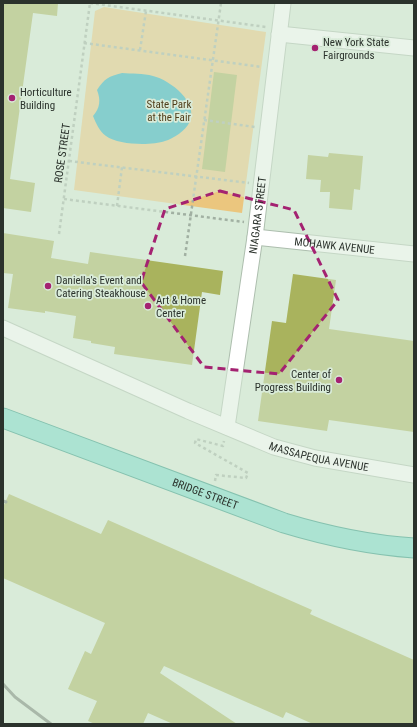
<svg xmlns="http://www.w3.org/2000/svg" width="417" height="727" viewBox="0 0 417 727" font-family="'Roboto Condensed',sans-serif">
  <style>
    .green { fill: #ebc67e }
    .water { fill: #23acbf }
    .building { fill: #a9b35d }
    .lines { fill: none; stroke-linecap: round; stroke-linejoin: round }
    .minor-casing { stroke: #adbeae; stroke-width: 17 }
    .major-casing { stroke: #21907d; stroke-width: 21 }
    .path { stroke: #a1b0a2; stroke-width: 2.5; stroke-dasharray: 3 3; stroke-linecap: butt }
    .minor { stroke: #fff; stroke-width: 15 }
    .major { stroke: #77dacb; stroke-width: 19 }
    .rail { stroke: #6f7a6f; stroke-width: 3 }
    .marked { fill: none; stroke: #a42271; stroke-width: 3; stroke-dasharray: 8 5; stroke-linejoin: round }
    .poi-dot { fill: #a42271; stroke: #d9ebd9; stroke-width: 1.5 }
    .labels { text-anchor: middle; stroke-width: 3.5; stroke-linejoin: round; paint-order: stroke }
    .poi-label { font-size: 11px; fill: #2b322c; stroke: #d9ebd9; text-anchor: start }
    .park-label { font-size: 11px; fill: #503e1b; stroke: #d9ebd9 }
    .street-label { font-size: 11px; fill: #2b322c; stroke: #d9ebd9 }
  </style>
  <rect width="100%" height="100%" fill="#d9ebd9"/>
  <polygon class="green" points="104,7 266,32 242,213 74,190 95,11"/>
  <path class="water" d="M122,73C132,74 143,73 153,76C170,80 200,103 189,123C186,130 173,139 165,141C151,146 118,145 106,136C99,131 96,123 93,116C100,108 101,100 97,90C104,79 109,76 122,73Z"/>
  <g class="building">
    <polygon points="3,3 58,3 57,16 33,13 10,179 35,183 31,212 3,208"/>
    <polygon points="214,72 237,75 225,172 202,169"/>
    <polygon points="329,153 363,156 360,190 354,189 352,210 329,208 330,192 320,192 321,180 306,179 308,155 328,157"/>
    <polygon points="3,233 54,241 51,258 88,264 90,252 223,271 220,295 202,292 192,365 114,354 115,347 91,343 91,341 73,338 76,316 45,311 45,313 8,308 13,274 3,273"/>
    <polygon points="293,274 336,280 329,329 414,341 414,432 329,420 327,431 258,421 272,321 286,323"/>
    <polygon points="9,494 101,534 108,520 312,610 310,614 414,660 414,724 313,724 286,712 283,718 164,666 160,673 237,724 173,724 148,713 143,724 95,724 88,721 97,701 68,689 85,651 91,654 105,623 3,578 3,507"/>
  </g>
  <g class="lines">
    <defs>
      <g id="minor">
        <polyline points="279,34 414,48"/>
        <path id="s1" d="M255,237L414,254"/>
        <path id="s2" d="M3,328L188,411L274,447L315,458L414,475"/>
        <path id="s3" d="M227,427L255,237L283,3"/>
      </g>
      <g id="major">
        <path id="s4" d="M3,418L284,523C327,536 369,545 414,548"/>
      </g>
    </defs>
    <use href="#minor" class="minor-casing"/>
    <use href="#major" class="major-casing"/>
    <g class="path">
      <polyline points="90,3 266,27"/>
      <polyline points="84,43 262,67"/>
      <polyline points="140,50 146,11"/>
      <polyline points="204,120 255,127"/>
      <polyline points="69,161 249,183"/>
      <polyline points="64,199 244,222"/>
      <polyline points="117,206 122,167"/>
      <polyline points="59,234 90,3"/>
      <polyline points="185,256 221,3"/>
      <polyline points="215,481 216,475 246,478 248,473 195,443 196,439 223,446 224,441"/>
    </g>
    <use href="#minor" class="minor"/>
    <use href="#major" class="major"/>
    <g class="rail">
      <polyline points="3,501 6,502"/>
      <polyline points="3,684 15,697 51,724"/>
    </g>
  </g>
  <path d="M0 0H417V727H0ZM220,191L294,210L338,300L279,374L204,367L141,282L165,209Z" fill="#d9ebd9" fill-opacity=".55" fill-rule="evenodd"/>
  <path class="marked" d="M220,191L294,210L338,300L279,374L204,367L141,282L165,209Z"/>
  <g class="poi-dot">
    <circle cx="315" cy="48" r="4"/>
    <circle cx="12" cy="98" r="4"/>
    <circle cx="48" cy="286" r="4"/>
    <circle cx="148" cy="306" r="4"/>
    <circle cx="339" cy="380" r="4"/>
  </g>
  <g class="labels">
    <g class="poi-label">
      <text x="323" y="46">New York State<tspan x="323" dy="13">Fairgrounds</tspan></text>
      <text x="20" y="96">Horticulture<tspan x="20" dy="13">Building</tspan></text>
      <text x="56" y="284">Daniella's Event and<tspan x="56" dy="13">Catering Steakhouse</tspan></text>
      <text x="156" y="304">Art &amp; Home<tspan x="156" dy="13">Center</tspan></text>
      <text x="331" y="378" text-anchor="end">Center of<tspan x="331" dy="13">Progress Building</tspan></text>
    </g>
    <g class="park-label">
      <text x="169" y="108">State Park<tspan x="169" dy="13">at the Fair</tspan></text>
    </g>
    <g class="street-label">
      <text transform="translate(62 153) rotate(-82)" y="4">ROSE STREET</text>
      <text dy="4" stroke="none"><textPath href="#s3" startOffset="214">NIAGARA STREET</textPath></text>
      <text dy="4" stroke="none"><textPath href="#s1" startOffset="80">MOHAWK AVENUE</textPath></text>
      <text dy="4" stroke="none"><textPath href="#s2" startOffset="342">MASSAPEQUA AVENUE</textPath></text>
      <text dy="4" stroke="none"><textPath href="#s4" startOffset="216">BRIDGE STREET</textPath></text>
    </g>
  </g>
  <rect width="417" height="727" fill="none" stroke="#2b322c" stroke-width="8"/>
</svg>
